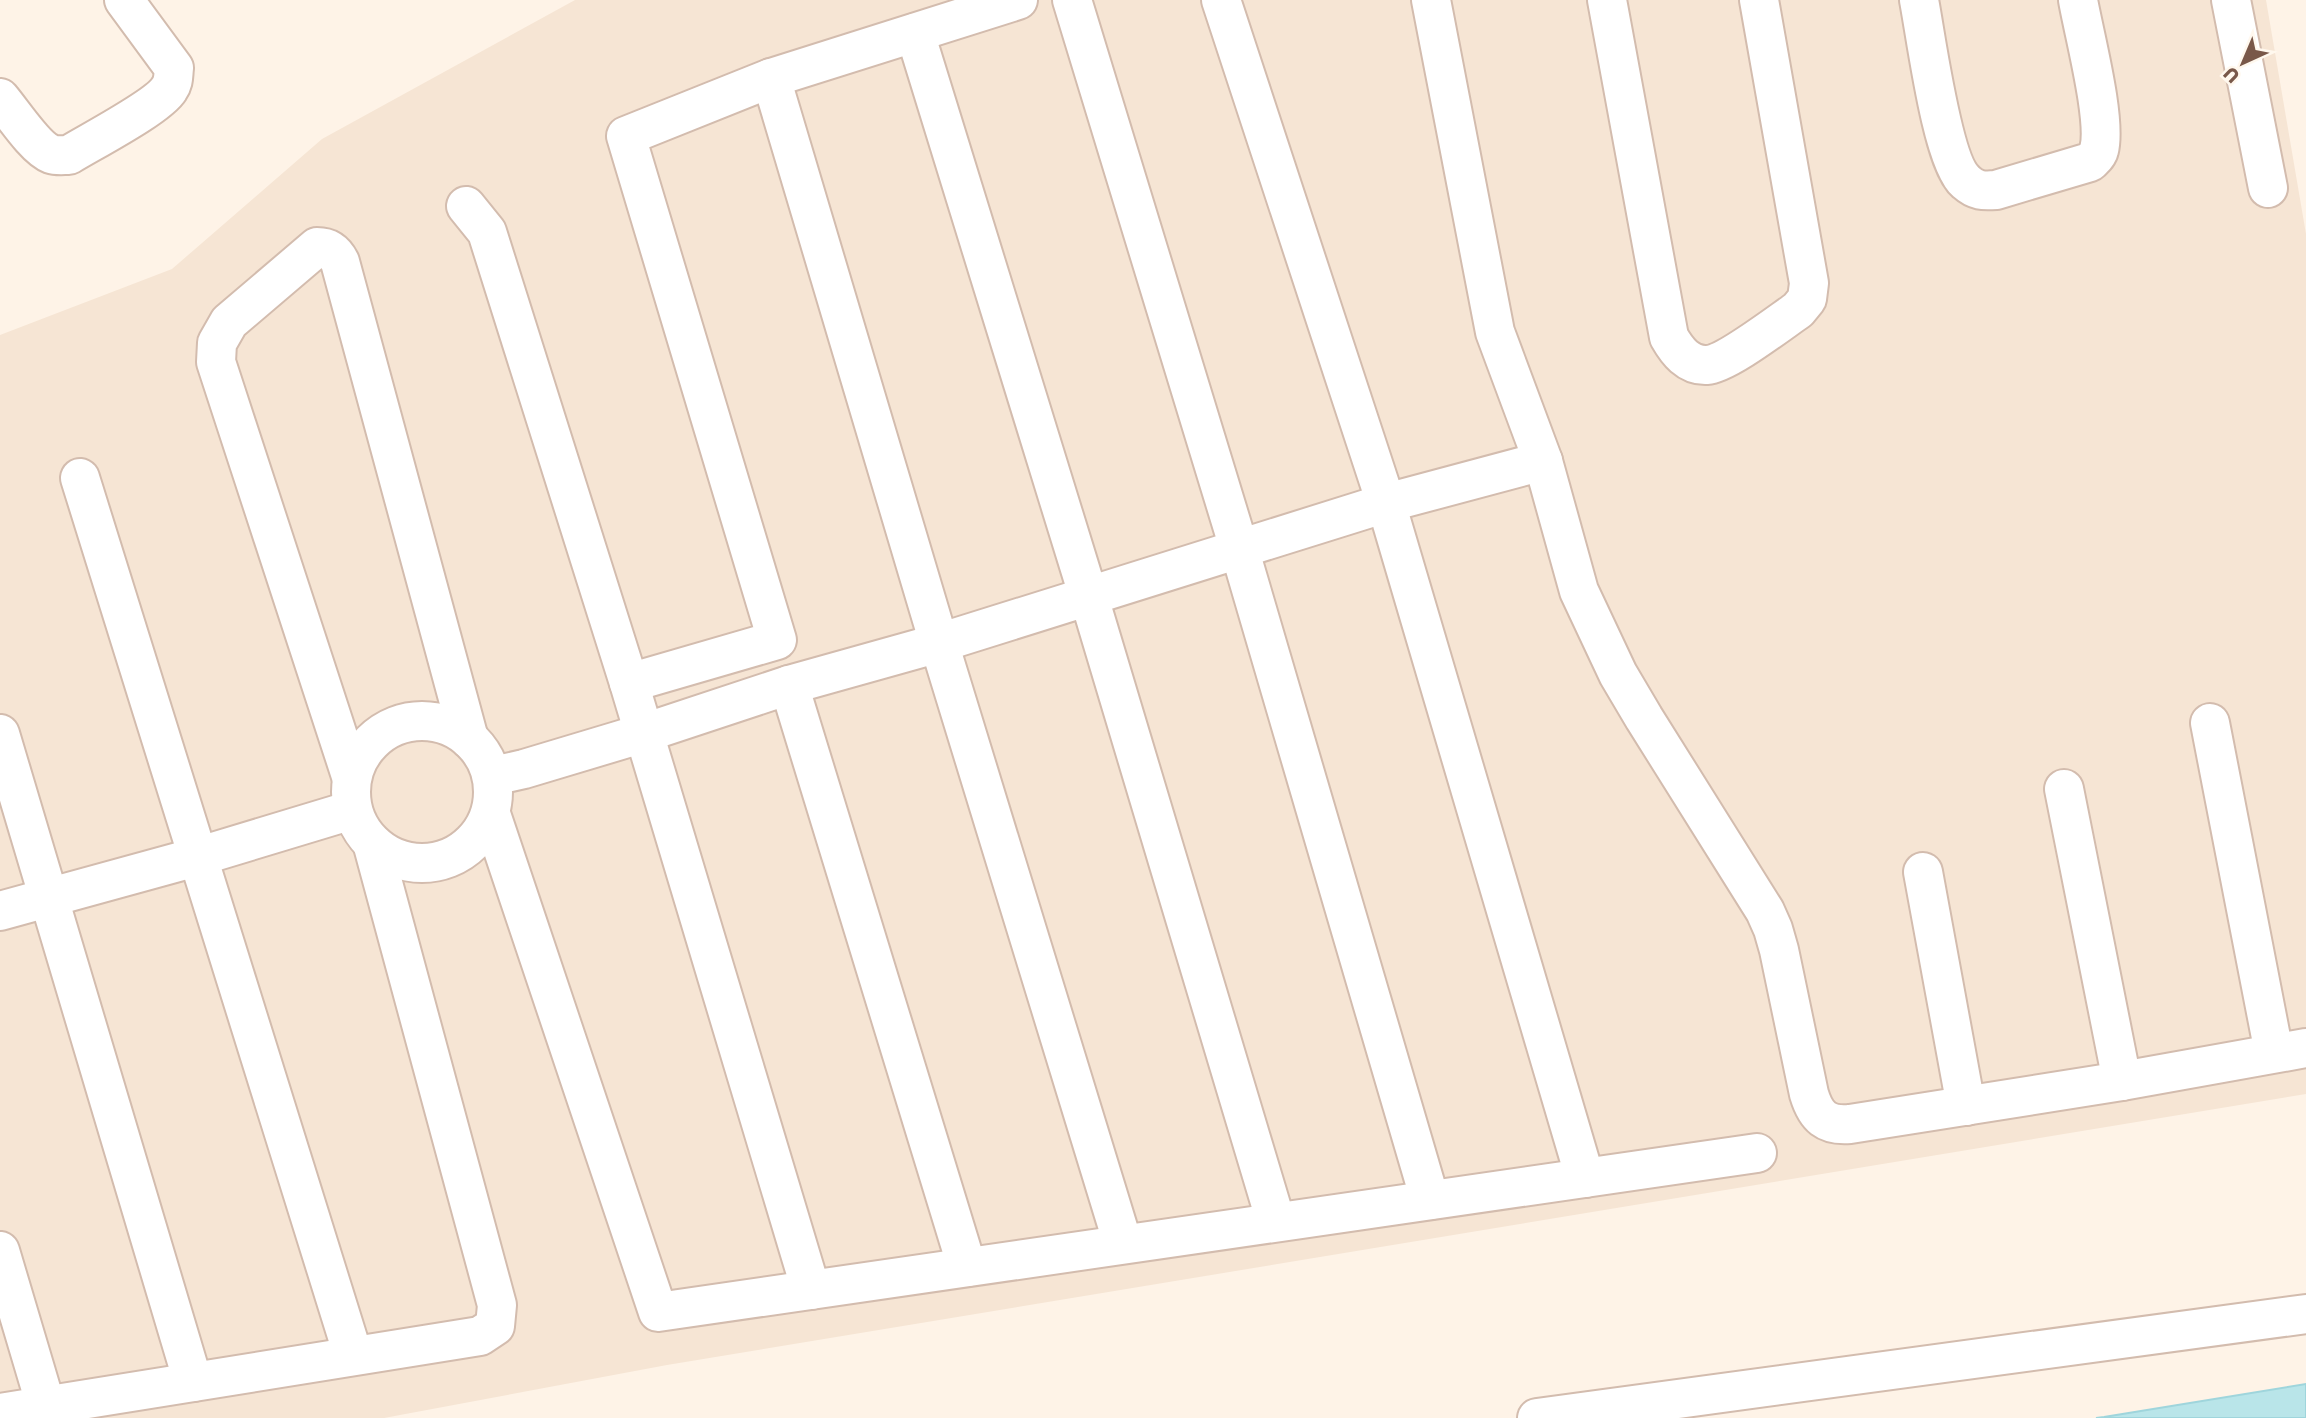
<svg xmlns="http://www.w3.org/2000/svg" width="2306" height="1418" viewBox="0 0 2306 1418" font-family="Poppins,sans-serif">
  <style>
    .residential { fill: #f6e5d4 }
    .water { fill: #b9e5e9; stroke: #9fd5dc; stroke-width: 2 }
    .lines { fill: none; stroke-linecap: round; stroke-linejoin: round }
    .minor-casing { stroke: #d3bcae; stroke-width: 42 }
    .minor { stroke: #fff; stroke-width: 38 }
  </style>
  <rect width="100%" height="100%" fill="#fef3e7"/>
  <polygon class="residential" points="575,0 2266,0 2306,234 2306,1094 667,1365 384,1418 0,1418 0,335 172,269 322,139"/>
  <polygon class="water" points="2306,1384 2306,1418 2096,1418 2104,1417"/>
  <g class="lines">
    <defs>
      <g id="minor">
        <polyline points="1072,0 1239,548 1430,1200"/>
        <polyline points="1221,0 1386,503 1585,1178"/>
        <path d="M1431,0L1495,332L1543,461L1579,591L1618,674L1644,718L1765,911L1773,929L1779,950L1809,1094C1816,1117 1826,1126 1850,1124L2122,1081L2306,1048"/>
        <path d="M1607,0L1669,337C1677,351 1688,366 1707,365C1726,364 1779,323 1798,310L1807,299L1809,283L1759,0"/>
        <path d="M1919,0C1926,36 1942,162 1966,182C1976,191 1983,191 1996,190L2090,162C2094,158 2098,155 2099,150C2107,120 2084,34 2078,0"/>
        <polyline points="2231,0 2268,188"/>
        <polyline points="915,33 1094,614 1276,1222"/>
        <polyline points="771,78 939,643 1123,1244"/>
        <path d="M0,98C12,112 35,148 51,154C57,156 63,155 69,155C90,142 158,107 169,89C174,82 173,76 174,68L124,0"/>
        <polyline points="466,206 487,232 629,683 811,1290"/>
        <polyline points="80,478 353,1355"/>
        <polyline points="629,683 777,640 626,136 771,78 1018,0"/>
        <polyline points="789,685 967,1267"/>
        <circle cx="422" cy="792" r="71"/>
        <polyline points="2210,723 2274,1053"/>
        <polyline points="0,734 193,1382"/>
        <path d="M351,776L216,362L217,343L229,322L317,247C328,247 335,252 340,262L469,739"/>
        <polyline points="493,776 524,769 644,733 789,685 939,643 1386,503 1543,461"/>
        <polyline points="2064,789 2122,1081"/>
        <polyline points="491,814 658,1312 1757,1153"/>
        <polyline points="1923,872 1966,1106"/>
        <polyline points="0,911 200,856 352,810"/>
        <polyline points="0,1251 46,1406"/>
        <polyline points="0,1413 480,1336 495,1326 497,1305 373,846"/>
        <polyline points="1537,1418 2306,1314"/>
      </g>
    </defs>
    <use href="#minor" class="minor-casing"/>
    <use href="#minor" class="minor"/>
  </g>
  <g transform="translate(2243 63) rotate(224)" stroke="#fff8ee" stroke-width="5" paint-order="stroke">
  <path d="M0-5L12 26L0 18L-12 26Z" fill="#795849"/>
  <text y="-10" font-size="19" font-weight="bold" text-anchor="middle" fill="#795849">U</text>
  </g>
</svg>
